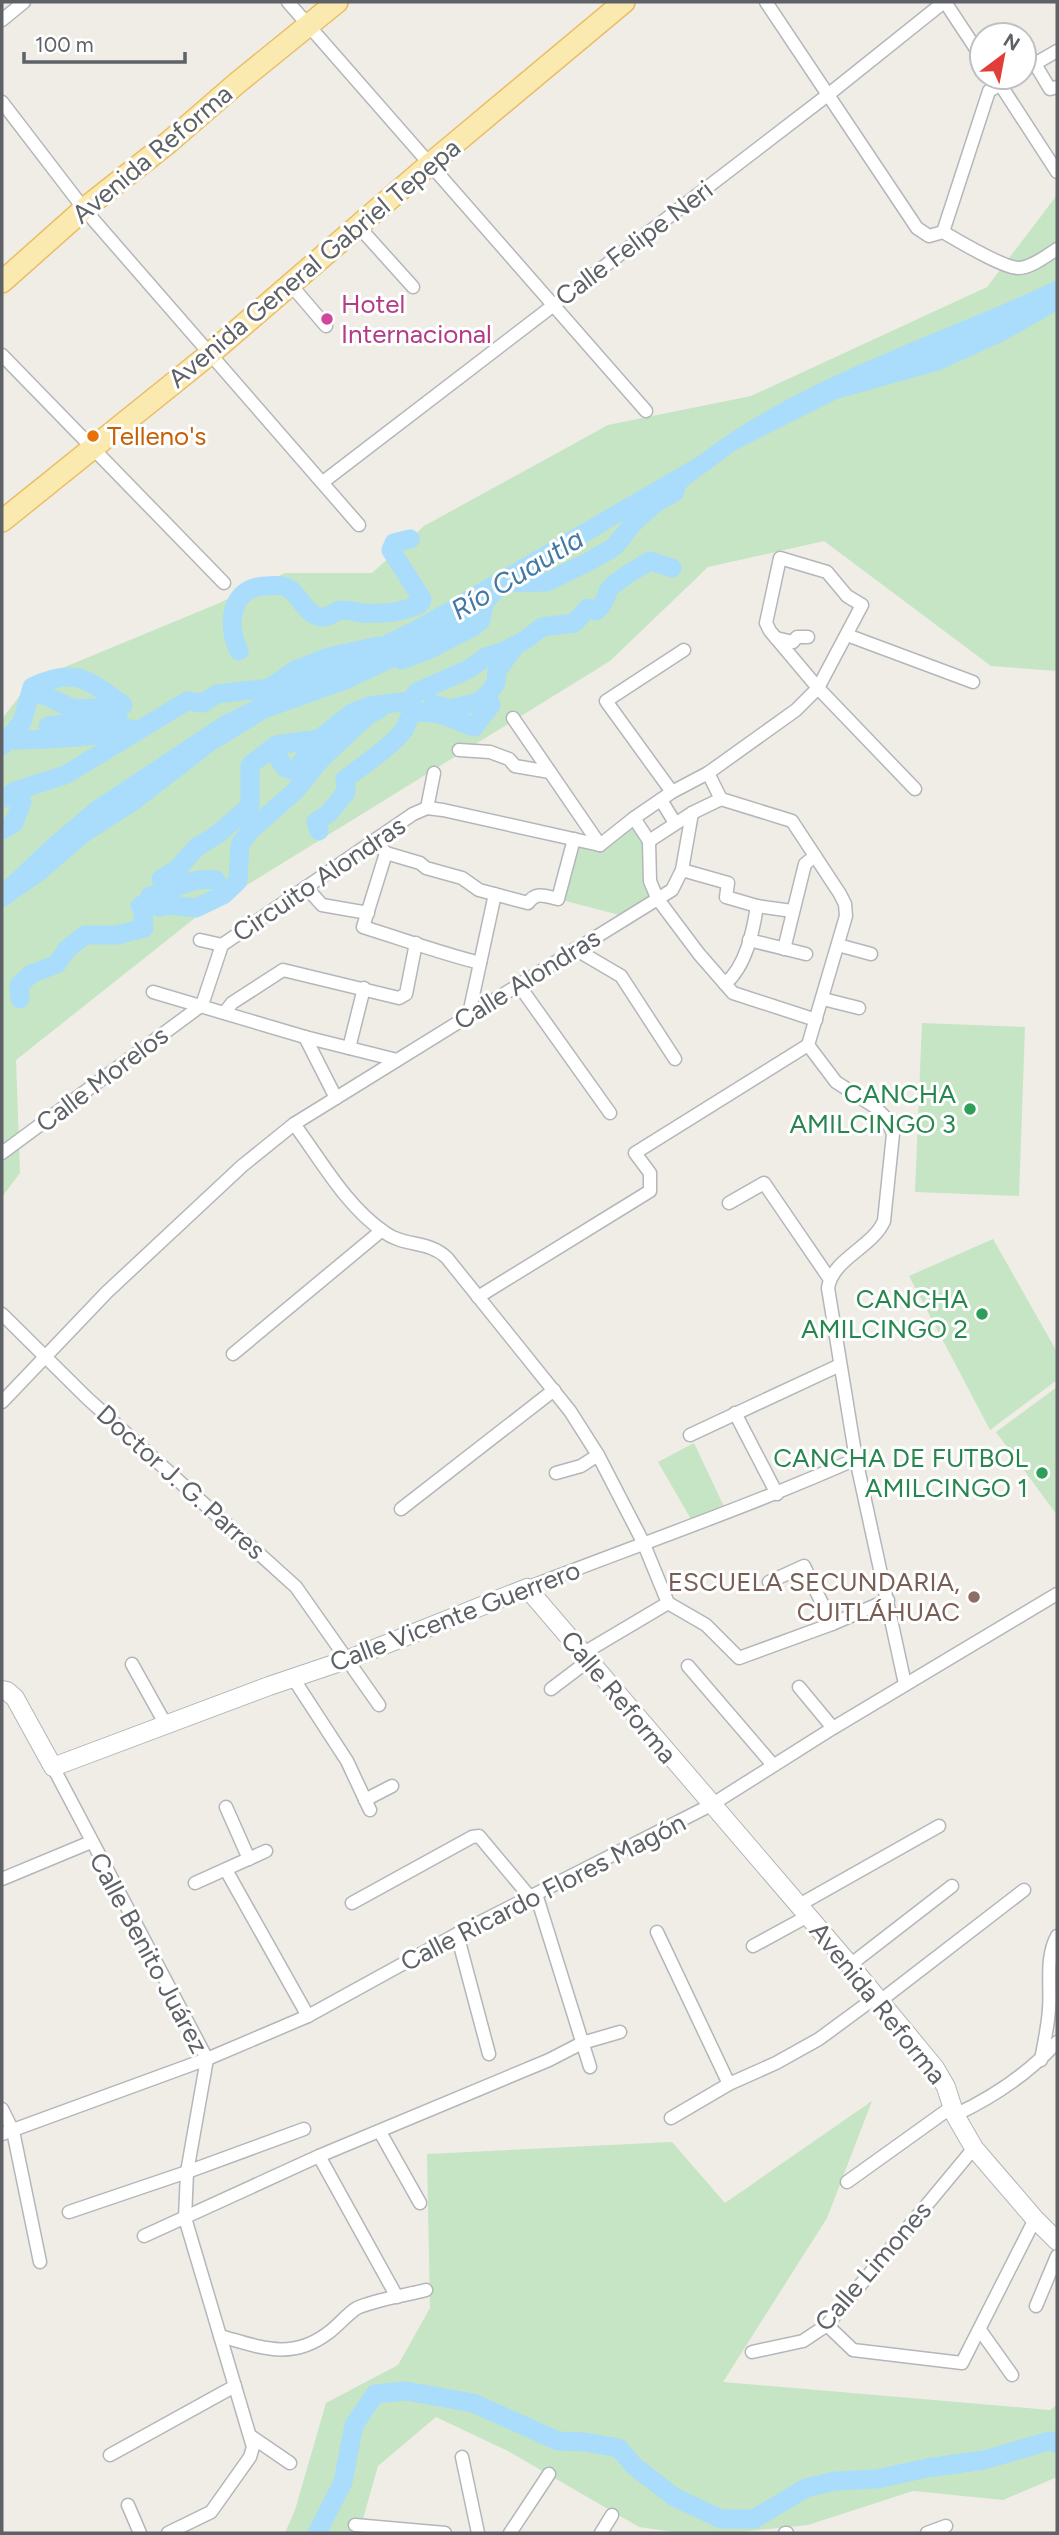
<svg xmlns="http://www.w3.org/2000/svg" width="1059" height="2535" viewBox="0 0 1059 2535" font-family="Figtree,sans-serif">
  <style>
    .green { fill: #c6e5c4 }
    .water { fill: #aadcfb }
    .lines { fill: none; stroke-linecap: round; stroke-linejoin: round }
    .river { stroke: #aadcfb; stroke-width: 19 }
    .street-casing { stroke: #b3b7ba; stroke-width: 15 }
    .secondary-casing { stroke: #b2b6ba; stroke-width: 20 }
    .primary-casing { stroke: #ebbd64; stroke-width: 24 }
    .street { stroke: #fff; stroke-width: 12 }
    .secondary { stroke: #fff; stroke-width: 18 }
    .primary { stroke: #fbeaaf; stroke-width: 21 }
    .hotel-dot { fill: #d1479c; stroke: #fff; stroke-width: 2.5 }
    .food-dot { fill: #e8710a; stroke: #fff; stroke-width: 2.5 }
    .leisure-dot { fill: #2e9e5b; stroke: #fff; stroke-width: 2.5 }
    .education-dot { fill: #8d6e63; stroke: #fff; stroke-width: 2.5 }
    .labels { text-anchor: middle; stroke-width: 6; stroke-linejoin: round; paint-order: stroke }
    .street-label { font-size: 26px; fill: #5e6266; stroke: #fff }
    .hotel-label { font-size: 26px; fill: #b23c85; stroke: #fff; text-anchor: start }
    .food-label { font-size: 26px; fill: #c56008; stroke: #fff; text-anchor: start }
    .leisure-label { font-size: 26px; fill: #27864d; stroke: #fff; text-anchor: end }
    .education-label { font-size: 26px; fill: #785e54; stroke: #fff; text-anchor: end }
    .water-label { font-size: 28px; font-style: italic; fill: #4479a4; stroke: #fff }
  </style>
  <rect width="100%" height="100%" fill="#efede6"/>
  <g class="green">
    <polygon points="1057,195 1057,671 991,666 824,541 708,567 610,661 200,914 16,1060 20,1173 2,1197 2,719 31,681 217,604 285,573 372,573 424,526 608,425 751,396 987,287"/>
    <polygon points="634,818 649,841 657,898 627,917 558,899 574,839 600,845"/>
    <polygon points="922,1023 1025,1027 1019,1196 915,1192"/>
    <polygon points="993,1239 1057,1352 1057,1380 990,1430 909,1276"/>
    <polygon points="1057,1387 1057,1515 996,1432"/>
    <polygon points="694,1443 727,1513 695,1526 658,1462"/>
    <polygon points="872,2101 827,2218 723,2382 1050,2410 1057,2405 1057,2477 1003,2500 913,2491 808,2525 729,2533 682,2533 639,2527 508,2451 436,2417 378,2466 359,2533 285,2533 295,2510 326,2403 398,2365 430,2308 427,2154 672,2142 725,2203"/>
  </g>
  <path class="water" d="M1057,280V311L1004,341L940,370L837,399L736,450L686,487L634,514L502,593L478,613L418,656L348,689L267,718L215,750L140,808L89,841L45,879L2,909V883L46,841L92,802L220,717L419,618L697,457C804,375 937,337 1057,280Z"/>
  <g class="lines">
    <g class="river">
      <path d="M239,651C226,625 230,587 265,586C271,586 280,584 286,587C300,593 305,616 322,617C330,618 334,611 341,610C348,610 356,612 363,613C385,614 399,613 420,604L422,599L391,550L394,543L410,539"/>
      <polyline points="402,660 428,650 473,627 481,620 484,603 502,583 547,582 590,561 614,547 636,520 656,503 675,492 676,485 683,477"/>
      <path d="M30,696C45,690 58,704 73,708C85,710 101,707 113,707L122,728L138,730"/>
      <polyline points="433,704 450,709 478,702 487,695 496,683 497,671 516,645"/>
      <polyline points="48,726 100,719"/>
      <path d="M5,740C25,740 112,738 122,728"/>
      <path d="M2,746L22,722L32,687C74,666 89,680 123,705"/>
      <polyline points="269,751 277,756 285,768 295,771 309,752"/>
      <polyline points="5,798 15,791 65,775 187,701 203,703 217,694 269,688 295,670 328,657 378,646"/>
      <polyline points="2,830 14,823 22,802"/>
      <path d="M319,831L316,822L329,813L346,792L345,779C361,767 393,745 404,730C408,724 407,715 416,713C436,709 456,721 474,727L491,705L487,695"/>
      <path d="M161,879L177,869L197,847L218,834L250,806V765L276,745L319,739L352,713L369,706L410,701L417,692L469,669L486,657L504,651L525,640L542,627L574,623L588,608L596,611C609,600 603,596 611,587C622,576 637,569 650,561L672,568"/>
      <polyline points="140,906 147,903 160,907 170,905 196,908 223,895 238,881 240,844 251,830 295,791 321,759 368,715 378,710"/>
      <path d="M20,999L19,985L31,974L57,964L67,949L85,935H117L144,928L143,916L150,896C177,890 187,877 216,880"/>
      <polyline points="317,2533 343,2482 354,2425 375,2394 406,2391 473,2403 558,2441 585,2442 619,2448 634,2466 674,2497 721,2519 754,2519 806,2488 835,2481 877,2479 927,2468 984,2460 1049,2441 1057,2443"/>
    </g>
    <defs>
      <g id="street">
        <polyline points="288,2 646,411"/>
        <path d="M766,2L917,228L929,236L943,232C959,241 1001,267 1018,268C1031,268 1046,256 1057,249"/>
        <polyline points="945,2 982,58"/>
        <polyline points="2,20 24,2"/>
        <polyline points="1035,64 1050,89 1057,87"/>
        <polyline points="1024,70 1057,51"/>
        <polyline points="996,78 1057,172"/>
        <polyline points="2,102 84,209 359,525"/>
        <polyline points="359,227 413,287"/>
        <polyline points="943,232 989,91 1012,77"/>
        <polyline points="291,285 326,326"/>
        <polyline points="2,355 224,583"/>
        <polyline points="323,482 829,94 944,2"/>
        <polyline points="847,635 973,682"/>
        <polyline points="776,638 793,642 797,637 808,637"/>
        <polyline points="513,718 600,845"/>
        <polyline points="459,750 490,752 509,759 515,766 550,772"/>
        <polyline points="708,773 721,799 792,821 840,894 845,904 846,916 808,1045"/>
        <polyline points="672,792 606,701 684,650"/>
        <polyline points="661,800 675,823"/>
        <polyline points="427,808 434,773"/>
        <polyline points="634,818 649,841 650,881 657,898 699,954 733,993 816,1020"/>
        <path d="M375,840L386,853L420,863L426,868L462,878L479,890L528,903C536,891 545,896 558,899L574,839"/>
        <polyline points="649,841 692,813 721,799"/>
        <polyline points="600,845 634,818 672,792 708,773 796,710 818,688 862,605 847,596 827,572 780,558 766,623 770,631 818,688 915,789"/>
        <path d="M386,853L363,927C402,939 440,953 480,963"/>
        <polyline points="682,870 728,883 726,897 757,906 792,911"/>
        <polyline points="306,887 322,905 368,913"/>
        <polyline points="200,940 222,945"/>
        <polyline points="749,940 806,954"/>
        <polyline points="838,945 871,954"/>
        <polyline points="575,949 621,976 675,1059"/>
        <polyline points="784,949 805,864 815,856"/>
        <polyline points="518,984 610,1113"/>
        <path d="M725,984C746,966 753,932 757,906"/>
        <polyline points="153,992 305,1037 397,1060"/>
        <polyline points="823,999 859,1008"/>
        <polyline points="202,1005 222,945 413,814 427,808 443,810 600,845"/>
        <polyline points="225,1012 232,1003 283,970 399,998 406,994 416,943"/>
        <polyline points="469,1014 495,894"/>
        <polyline points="305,1037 336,1098"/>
        <path d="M808,1045L836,1082L875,1107L887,1119L893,1134L884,1221C872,1248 833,1258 828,1288L856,1459L905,1684"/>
        <polyline points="349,1048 364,988"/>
        <path d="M294,1124C321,1160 346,1206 384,1232C404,1247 429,1240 447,1258L570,1411L598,1455L643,1542L668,1603L706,1625L739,1658L832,1624L888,1600"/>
        <polyline points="2,1153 202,1005"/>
        <polyline points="729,1203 764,1183 829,1278"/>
        <polyline points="478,1297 650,1191 650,1173 635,1153 808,1045"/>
        <polyline points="2,1314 87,1398 296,1587 379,1705"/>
        <polyline points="233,1354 381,1231"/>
        <polyline points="2,1402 107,1292 242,1166 294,1124 672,890 682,870 692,813"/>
        <polyline points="735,1413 777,1494"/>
        <polyline points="690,1435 840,1365"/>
        <polyline points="556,1473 581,1466 598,1455"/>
        <polyline points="401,1509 554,1390"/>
        <polyline points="769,1582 804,1566 832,1624"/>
        <path d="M527,1588C637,1545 748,1507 856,1459"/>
        <polyline points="582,1654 668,1603"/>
        <polyline points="132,1664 166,1725"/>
        <polyline points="688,1666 773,1765"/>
        <polyline points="293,1678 347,1761 370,1810"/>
        <polyline points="799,1687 833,1728"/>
        <polyline points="551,1689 588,1661"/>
        <polyline points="53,1767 207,2059 187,2172 185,2218 253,2447 250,2457 211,2512 168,2533"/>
        <polyline points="365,1800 392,1786"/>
        <polyline points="226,1807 249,1859"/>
        <polyline points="226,1870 308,2016"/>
        <polyline points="2,1879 91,1842"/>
        <polyline points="195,1883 266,1851"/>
        <polyline points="536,1894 590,2067"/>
        <polyline points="352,1903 472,1837 479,1836 530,1897"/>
        <polyline points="799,1905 939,1826"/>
        <polyline points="657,1932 729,2084"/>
        <polyline points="457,1934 489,2054"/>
        <polyline points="753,1946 808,1916"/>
        <polyline points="850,1965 952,1886"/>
        <polyline points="880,2001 1024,1890"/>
        <path d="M1041,2060C1044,2043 1048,2026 1049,2009C1051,1985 1045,1958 1057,1936"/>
        <polyline points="2,2109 13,2131 40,2262"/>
        <path d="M955,2115C993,2097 1029,2073 1057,2042"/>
        <polyline points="671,2118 729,2084 776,2063 819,2039 876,1997"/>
        <polyline points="380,2132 420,2203"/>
        <polyline points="2,2134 207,2059 308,2016 457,1934 711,1805 833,1728 1057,1594"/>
        <polyline points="319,2156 397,2297"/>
        <polyline points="847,2182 953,2106"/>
        <polyline points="69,2212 187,2172 304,2129"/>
        <polyline points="144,2236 319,2156 549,2060 582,2043 620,2032"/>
        <polyline points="1036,2306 1057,2256"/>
        <polyline points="827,2325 853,2350 962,2363 1035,2219"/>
        <polyline points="980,2330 1012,2375"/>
        <path d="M220,2336C260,2347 291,2361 328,2333C338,2326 347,2314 357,2308C374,2300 407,2295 426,2290"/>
        <polyline points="752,2352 803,2341 827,2325 974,2148"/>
        <polyline points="252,2437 290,2463"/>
        <polyline points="110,2455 235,2386"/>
        <polyline points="462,2457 478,2533"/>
        <polyline points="128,2505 140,2533"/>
        <polyline points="355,2525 445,2533"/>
        <polyline points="510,2533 549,2474"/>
        <polyline points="601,2533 612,2515"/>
        <polyline points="785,2533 787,2533"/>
        <polyline points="927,2533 946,2526"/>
      </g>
      <polyline id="secondary" points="2,1690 7,1691 15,1698 53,1767 269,1686 349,1659 527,1588 850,1965 935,2068 946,2087 955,2115 974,2148 1035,2219 1057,2241"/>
      <g id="primary">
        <polyline points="2,282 84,209 169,142 236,84 337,2"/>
        <polyline points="2,521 211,353 430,164 624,2"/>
      </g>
    </defs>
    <use href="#street" class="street-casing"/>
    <use href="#secondary" class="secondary-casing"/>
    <use href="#primary" class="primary-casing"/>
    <use href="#street" class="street"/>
    <use href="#secondary" class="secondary"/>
    <use href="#primary" class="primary"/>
  </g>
  <circle class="hotel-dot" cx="327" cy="319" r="7"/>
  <circle class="food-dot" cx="93" cy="436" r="7"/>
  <g class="leisure-dot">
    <circle cx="970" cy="1109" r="7"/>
    <circle cx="982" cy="1314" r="7"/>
    <circle cx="1042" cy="1473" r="7"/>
  </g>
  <circle class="education-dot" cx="974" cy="1597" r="7"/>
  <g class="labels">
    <g class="street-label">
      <text transform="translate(152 154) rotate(-40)" y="9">Avenida Reforma</text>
      <text transform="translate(634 243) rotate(-37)" y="9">Calle Felipe Neri</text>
      <text transform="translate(314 263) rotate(-40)" y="9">Avenida General Gabriel Tepepa</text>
      <text transform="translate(319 879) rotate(-34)" y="9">Circuito Alondras</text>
      <text transform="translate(527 979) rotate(-32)" y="9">Calle Alondras</text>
      <text transform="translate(102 1079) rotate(-37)" y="9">Calle Morelos</text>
      <text transform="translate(181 1482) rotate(42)" y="9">Doctor J. G. Parres</text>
      <text transform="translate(455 1616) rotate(-21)" y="9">Calle Vicente Guerrero</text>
      <text transform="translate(619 1697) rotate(50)" y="9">Calle Reforma</text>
      <text transform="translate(543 1892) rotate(-27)" y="9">Calle Ricardo Flores Magón</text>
      <text transform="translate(149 1953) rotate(62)" y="9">Calle Benito Juárez</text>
      <text transform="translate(878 2003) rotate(51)" y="9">Avenida Reforma</text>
      <text transform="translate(873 2266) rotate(-49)" y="9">Calle Limones</text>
    </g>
    <g class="hotel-label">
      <text x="341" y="313">Hotel<tspan x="341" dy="30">Internacional</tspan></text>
    </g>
    <g class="food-label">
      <text x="107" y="445">Telleno's</text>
    </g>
    <g class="leisure-label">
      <text x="956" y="1103">CANCHA<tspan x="956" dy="30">AMILCINGO 3</tspan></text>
      <text x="968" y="1308">CANCHA<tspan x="968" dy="30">AMILCINGO 2</tspan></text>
      <text x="1028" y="1467">CANCHA DE FUTBOL<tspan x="1028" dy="30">AMILCINGO 1</tspan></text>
    </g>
    <g class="education-label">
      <text x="960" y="1591">ESCUELA SECUNDARIA,<tspan x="960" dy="30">CUITLÁHUAC</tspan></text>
    </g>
    <g class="water-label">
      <text transform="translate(517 574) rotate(-31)" y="10">Río Cuautla</text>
    </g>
  </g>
  <rect width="1059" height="2535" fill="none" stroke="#5e6266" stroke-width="7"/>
  <g transform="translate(1003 56) rotate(32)"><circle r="33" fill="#ffffff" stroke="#bfc0c2" stroke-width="2"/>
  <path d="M0-5L12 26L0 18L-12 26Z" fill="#e13e3a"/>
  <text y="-10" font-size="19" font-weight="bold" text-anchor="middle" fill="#5e6266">N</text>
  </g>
  <path d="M24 52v10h161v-10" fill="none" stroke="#5e6266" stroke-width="3.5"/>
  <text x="35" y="52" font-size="21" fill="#5e6266" stroke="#ffffff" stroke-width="5" paint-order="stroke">100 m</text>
</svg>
